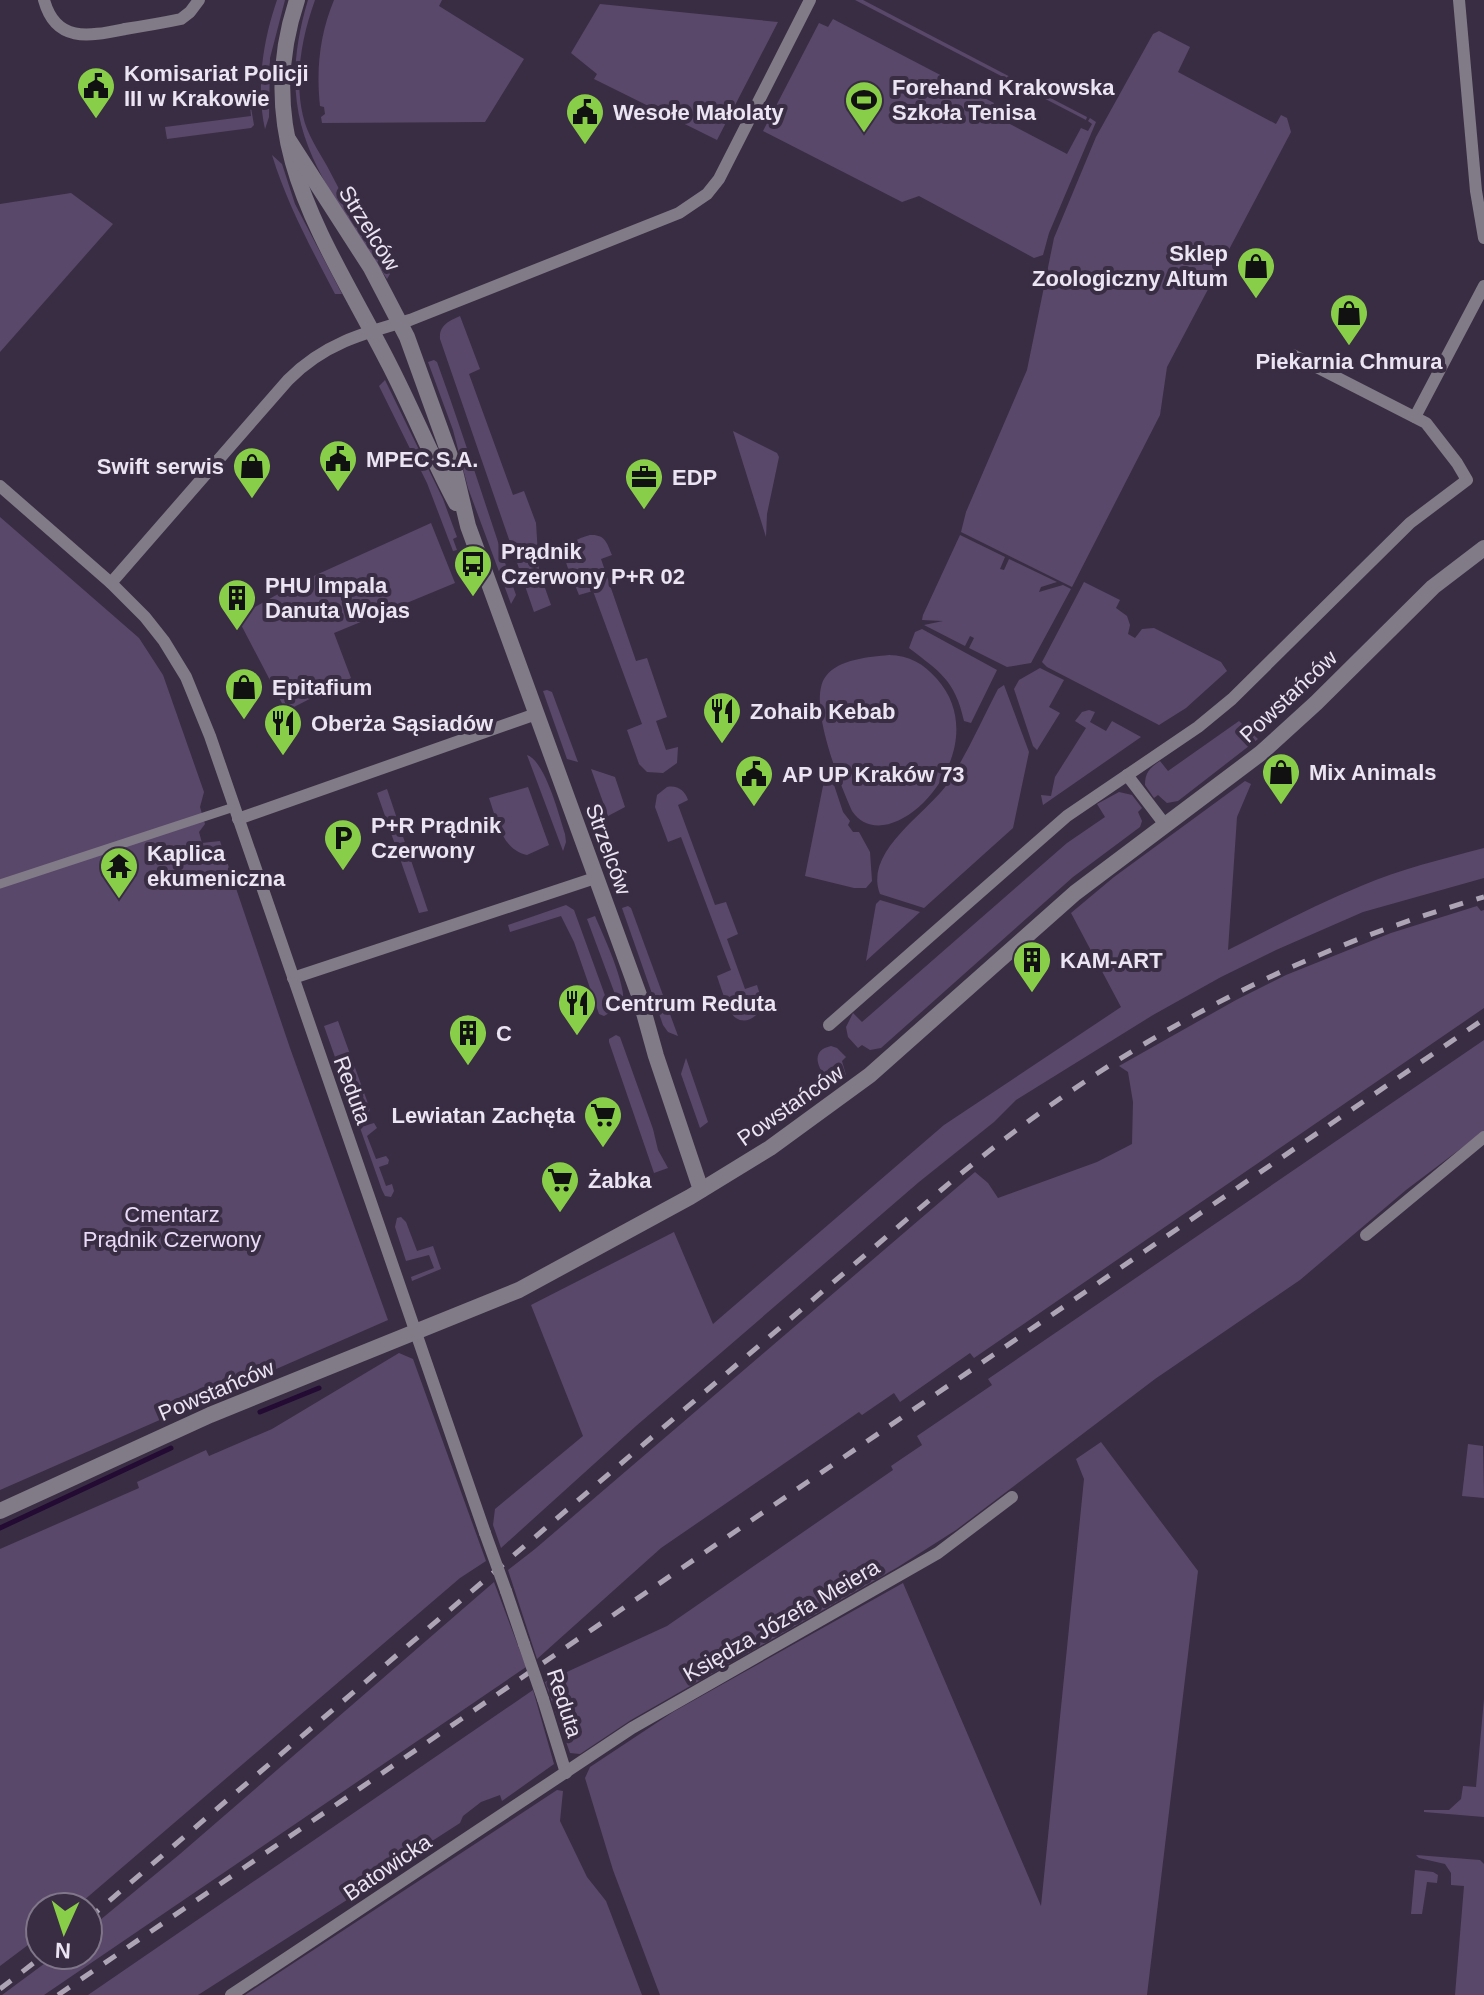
<svg xmlns="http://www.w3.org/2000/svg" width="1484" height="1995" viewBox="0 0 1484 1995" font-family="Arial,sans-serif">
  <style>
    .green { fill: #5a486b }
    .lines { fill: none; stroke-linecap: round; stroke-linejoin: round }
    .stream { stroke: #230b33; stroke-width: 5 }
    .pedestrian { stroke: #817b87; stroke-width: 9 }
    .minor { stroke: #817b87; stroke-width: 12 }
    .tertiary { stroke: #817b87; stroke-width: 16 }
    .rail { stroke: #ada4b5; stroke-width: 5; stroke-dasharray: 14 14; stroke-linecap: butt }
    .minor-bridge { stroke: #817b87; stroke-width: 12 }
    .labels { text-anchor: middle; stroke-width: 8; stroke-linejoin: round; paint-order: stroke }
    .poi-label { font-size: 22px; font-weight: bold; fill: #ebe4f2; stroke: #392d43; text-anchor: start }
    .street-label { font-size: 22px; fill: #ebe4f2; stroke: #392d43 }
    .park-label { font-size: 22px; fill: #e9daf7; stroke: #392d43 }
  </style>
  <rect width="100%" height="100%" fill="#392d43"/>
  <g class="green">
    <path d="M277,0H285L270,58L269,117L265,129C256,85 263,41 277,0Z"/>
    <path d="M308,0H315C302,36 294,78 303,116C307,134 318,150 327,166C346,203 367,239 390,274L387,279C323,179 270,126 308,0Z"/>
    <path d="M334,0H442L439,6L524,59L485,122L322,123L321,117L325,114L324,107L320,106C316,68 320,34 334,0Z"/>
    <polygon points="855,0 863,0 1087,117 1086,120"/>
    <polygon points="600,4 778,22 717,140 594,79 597,74 571,53"/>
    <polygon points="833,19 994,103 989,113 1067,154 1081,128 1088,131 1092,124 1088,121 1090,118 1096,122 1049,233 1043,255 1034,258 919,196 902,202 763,131 819,23 828,27"/>
    <polygon points="1159,31 1190,47 1178,72 1276,124 1281,115 1287,118 1291,132 1167,367 1160,415 1072,587 961,532 966,512 1027,370 1054,238 1096,137 1153,34"/>
    <polygon points="249,96 254,125 251,128 167,139 165,127 251,116"/>
    <path d="M272,155L282,164L295,204L342,294H335C311,248 287,204 272,155Z"/>
    <polygon points="71,193 113,224 0,352 0,204"/>
    <path d="M460,316L480,369L469,374L513,495L524,491L536,523L539,571L551,605L534,612L440,339C439,325 449,321 460,316Z"/>
    <path d="M434,360L437,362C465,439 489,517 516,595L511,604L468,488L453,430L428,362Z"/>
    <polygon points="385,380 443,499 457,537 453,539 457,550 453,551 427,483 379,386"/>
    <polygon points="733,431 777,453 779,457 767,514 766,537"/>
    <polygon points="0,517 139,638 163,675 204,792 200,807 205,824 199,832 202,843 220,841 290,1048 388,1320 0,1490"/>
    <polygon points="431,523 455,583 334,633 351,678 286,711 237,617 296,584"/>
    <path d="M590,535C605,534 607,543 612,555L601,559L636,661L647,658L667,717L656,721L666,750L678,747L677,763L663,773L647,772L639,764L627,730L642,724L593,591L579,595C568,565 550,546 590,535Z"/>
    <polygon points="960,535 1005,557 1000,569 1004,570 1009,559 1057,582 1041,587 1039,592 1063,585 1071,589 1031,663 1007,667 969,648 974,638 970,636 965,646 924,625 943,621 922,620 923,615"/>
    <polygon points="1084,582 1120,600 1116,608 1127,616 1130,625 1128,634 1135,638 1142,629 1154,628 1221,662 1227,671 1186,708 1159,725 1047,667 1042,662"/>
    <path d="M922,629L997,670L971,723L964,721C955,680 940,672 909,648L915,632Z"/>
    <path d="M889,655C909,655 924,664 937,679C1001,751 889,866 852,811C840,784 806,701 826,676C839,659 869,657 889,655Z"/>
    <polygon points="1040,668 1064,680 1049,707 1060,713 1037,750 1033,746 1014,689 1019,680"/>
    <path d="M1004,685L1029,752L1013,828L924,908L880,894C863,851 928,813 948,783C967,754 982,720 998,689Z"/>
    <polygon points="547,690 552,692 578,762 567,759 543,691"/>
    <polygon points="1089,710 1095,712 1090,722 1106,731 1112,721 1141,737 1043,805 1041,795 1051,796 1055,777 1086,728 1075,721 1082,712"/>
    <path d="M1239,721L1258,739L1178,801L1167,803L1158,795L1154,798L1145,785C1145,772 1150,768 1160,761L1168,771Z"/>
    <path d="M527,755C545,761 559,815 565,834L566,842L563,851Z"/>
    <polygon points="591,769 615,777 625,807 608,816"/>
    <polygon points="826,771 830,773 843,812 850,821 848,825 853,832 859,832 870,852 872,881 866,888 854,888 805,876"/>
    <path d="M1245,781L1251,784L1237,817L1228,950C1272,928 1315,905 1361,886C1400,869 1443,859 1484,848V878L1363,912L1276,950L1221,977L1153,1015L1016,1100L994,1122L919,1182L636,1426L501,1548L493,1525L495,1509L583,1436L531,1305L674,1232L713,1324L944,1125L1121,1007L1071,913L1114,877Z"/>
    <path d="M528,787L549,845L527,855C501,849 497,820 489,798Z"/>
    <path d="M667,787C678,785 685,791 688,800L678,805L715,905L726,902L738,934L727,939L745,989L757,985C759,992 762,998 761,1005C760,1016 746,1025 736,1018C729,1014 720,985 717,976L731,970L681,837L668,842L655,807L657,795Z"/>
    <polygon points="387,789 428,911 419,913 377,793"/>
    <polygon points="1119,792 1132,795 1142,808 1138,812 1142,821 1140,827 1073,877 881,1048 870,1050 862,1045 858,1048 848,1037 846,1027 853,1013 862,1022 1067,843 1105,817 1097,804"/>
    <polygon points="880,900 920,912 866,961 876,904"/>
    <polygon points="566,905 574,910 611,1012 604,1016 599,1014 574,942 561,916 510,932 508,925"/>
    <polygon points="628,906 631,908 678,1036 668,1032 663,1025 622,908"/>
    <polygon points="1477,906 1481,911 1484,910 1484,1008 974,1358 970,1353 900,1402 894,1393 862,1415 859,1412 661,1548 537,1659 508,1570 535,1549 975,1172 988,1183 998,1198 1097,1162 1132,1144 1133,1102 1128,1072 1119,1066 1236,1000 1286,975 1391,933"/>
    <path d="M595,916C604,938 631,992 622,1013L587,919Z"/>
    <polygon points="338,1021 370,1109 369,1112 360,1115 364,1126 374,1123 377,1128 367,1136 376,1159 386,1156 389,1160 388,1164 379,1167 386,1186 392,1184 394,1191 391,1197 385,1196 382,1190 324,1026"/>
    <polygon points="616,1035 620,1037 653,1129 658,1150 668,1168 654,1173 609,1042 609,1039"/>
    <polygon points="1484,1040 1484,1131 1406,1190 1300,1280 1155,1379 956,1530 898,1567 631,1720 580,1754 570,1753 545,1682 667,1626 893,1470 891,1466 922,1445 917,1436 992,1385 988,1379"/>
    <path d="M831,1046L837,1048L846,1057L842,1061L846,1075L843,1079L805,1105L802,1102L826,1077C816,1065 812,1050 831,1046Z"/>
    <polygon points="686,1058 708,1122 700,1128 681,1074"/>
    <polygon points="401,1217 406,1222 417,1251 433,1246 441,1269 412,1281 411,1277 434,1268 429,1255 406,1261 395,1227 397,1218"/>
    <polygon points="399,1353 413,1359 486,1561 460,1578 76,1907 40,1907 40,1936 0,1966 0,1549 139,1488 137,1482 206,1450 209,1456 272,1429"/>
    <polygon points="1101,1442 1198,1571 1147,1995 660,1995 613,1870 585,1778 590,1767 673,1712 903,1583 1041,1906 1084,1479 1076,1459"/>
    <polygon points="1468,1444 1483,1446 1484,1498 1462,1496"/>
    <polygon points="494,1582 526,1667 44,1995 2,1995 56,1955 88,1955 88,1930 180,1854"/>
    <polygon points="533,1690 554,1764 502,1801 500,1795 481,1802 463,1816 460,1823 429,1843 424,1841 374,1874 375,1882 198,1995 88,1995"/>
    <polygon points="1484,1699 1484,1817 1424,1812 1424,1810 1449,1810 1461,1799 1463,1786 1476,1787"/>
    <polygon points="557,1790 563,1791 560,1821 587,1877 606,1901 642,1995 245,1995"/>
    <polygon points="1416,1855 1480,1860 1484,1864 1484,1995 1455,1995 1464,1886 1451,1885 1451,1873 1445,1864 1419,1858"/>
    <polygon points="1415,1870 1433,1872 1438,1875 1437,1883 1427,1882 1422,1914 1411,1914"/>
  </g>
  <g class="lines">
    <g class="stream">
      <polyline points="260,1412 319,1388"/>
      <polyline points="0,1528 171,1448"/>
    </g>
    <polyline class="pedestrian" points="0,884 234,807"/>
    <g class="minor">
      <path d="M44,0C56,44 90,36 125,29C144,26 162,23 181,19L190,12L199,0"/>
      <polyline points="1459,0 1476,191 1484,238"/>
      <polyline points="1415,417 1484,286"/>
      <polyline points="0,486 111,583 145,617 164,641 186,677 210,736 485,1533"/>
      <path d="M111,583L288,380C323,344 363,333 410,320L679,213L707,194L719,179L810,0"/>
      <polyline points="1127,775 1166,826"/>
      <polyline points="238,819 536,714"/>
      <polyline points="293,978 595,878"/>
      <polyline points="829,1025 1067,816 1198,727 1232,699 1410,523 1467,480 1457,463 1426,423 1293,355"/>
      <polyline points="1366,1235 1484,1137"/>
      <polyline points="506,1591 524,1644"/>
      <polyline points="543,1699 566,1773"/>
      <polyline points="231,1995 632,1728 938,1553 1012,1497"/>
    </g>
    <g class="tertiary">
      <path d="M297,0C249,144 328,243 390,366C413,411 432,458 456,503"/>
      <polyline points="288,139 371,268 407,337 454,467 468,526 639,995 656,1056 701,1190"/>
      <polyline points="0,1511 210,1415 519,1290 690,1197 770,1148 870,1075 1075,893 1261,753 1316,703 1433,587 1484,548"/>
    </g>
    <g class="rail">
      <path d="M88,1919L940,1191C1105,1052 1276,957 1484,897"/>
      <polyline points="0,1989 44,1955"/>
      <polyline points="58,1995 1484,1019"/>
    </g>
    <g class="minor-bridge">
      <polyline points="485,1533 506,1591"/>
      <polyline points="524,1644 543,1699"/>
    </g>
  </g>
  <defs>
    <symbol id="civic-pin" viewBox="-11 -11 22 30"><path d="M0 17L-7.5 6A9.5 9.5 0 1 1 7.5 6Z" fill="#89ce48" stroke="#392d43"/><path d="M-.6-6.5H3V-4.5H.6V-3L4-1V1h2V6H-6V1h2V-1L-.6-3ZM-1.2 2.5V6h2.4V2.5Z" fill="#111"/></symbol>
    <symbol id="stadium-pin" viewBox="-11 -11 22 30"><path d="M0 17L-7.5 6A9.5 9.5 0 1 1 7.5 6Z" fill="#89ce48" stroke="#392d43"/><path d="M0-5a6.5 5 0 1 0 0 10a6.5 5 0 1 0 0-10ZM-3.5-1.8h7v3.6h-7Z" fill="#111"/></symbol>
    <symbol id="shop-pin" viewBox="-11 -11 22 30"><path d="M0 17L-7.5 6A9.5 9.5 0 1 1 7.5 6Z" fill="#89ce48" stroke="#392d43"/><path d="M-5-2.5h2.3a2.7 3.5 0 0 1 5.4 0H5L5.5 6h-11ZM-1.5-2.5h3a1.5 2.3 0 0 0-3 0Z" fill="#111"/></symbol>
    <symbol id="office-pin" viewBox="-11 -11 22 30"><path d="M0 17L-7.5 6A9.5 9.5 0 1 1 7.5 6Z" fill="#89ce48" stroke="#392d43"/><path d="M-6-3h4V-5.5h4V-3h4V5H-6ZM-1-4.5V-3h2v-1.5ZM-6 0V1H6V0Z" fill="#111"/></symbol>
    <symbol id="bus-pin" viewBox="-11 -11 22 30"><path d="M0 17L-7.5 6A9.5 9.5 0 1 1 7.5 6Z" fill="#89ce48" stroke="#392d43"/><path d="M-5-6H5V4H4V6H2V4H-2V6H-4V4H-5ZM-3.5-4V0h7V-4ZM-3.5 1.2v1.5H-2V1.2ZM2 1.2v1.5H3.5V1.2Z" fill="#111"/></symbol>
    <symbol id="building-pin" viewBox="-11 -11 22 30"><path d="M0 17L-7.5 6A9.5 9.5 0 1 1 7.5 6Z" fill="#89ce48" stroke="#392d43"/><path d="M-4-6H4V6H1V3H-1V6H-4ZM-2.5-4.3h1.7v1.8h-1.7ZM.8-4.3h1.7v1.8H.8ZM-2.5-1h1.7V.8h-1.7ZM.8-1h1.7V.8H.8Z" fill="#111"/></symbol>
    <symbol id="restaurant-pin" viewBox="-11 -11 22 30"><path d="M0 17L-7.5 6A9.5 9.5 0 1 1 7.5 6Z" fill="#89ce48" stroke="#392d43"/><path d="M-5-6h1v4h1v-4h1v4h1v-4h1v5L-1.5 .5V6h-2V.5L-5-1ZM5-6V6H3V1.5H1.5Q1.5-4 5-6Z" fill="#111"/></symbol>
    <symbol id="parking-pin" viewBox="-11 -11 22 30"><path d="M0 17L-7.5 6A9.5 9.5 0 1 1 7.5 6Z" fill="#89ce48" stroke="#392d43"/><path d="M-3.5-5.5H1a3.5 3.5 0 0 1 0 7H-1V5.5H-3.5ZM-1-3.4V-.6H.8a1.4 1.4 0 0 0 0-2.8Z" fill="#111"/></symbol>
    <symbol id="temple-pin" viewBox="-11 -11 22 30"><path d="M0 17L-7.5 6A9.5 9.5 0 1 1 7.5 6Z" fill="#89ce48" stroke="#392d43"/><path d="M0-6L5-2H3V0L6.5 2.5H4V6H1.5V3h-3V6H-4V2.5H-6.5L-3 0V-2H-5Z" fill="#111"/></symbol>
    <symbol id="supermarket-pin" viewBox="-11 -11 22 30"><path d="M0 17L-7.5 6A9.5 9.5 0 1 1 7.5 6Z" fill="#89ce48" stroke="#392d43"/><path d="M-6-5.5h2.5l.6 2H6L4.5 2H-2.5L-4.4-4H-6ZM-1.5 3.2a1.3 1.3 0 1 0 .1 0ZM3 3.2a1.3 1.3 0 1 0 .1 0Z" fill="#111"/></symbol>
  </defs>
  <g fill-rule="evenodd">
    <use href="#civic-pin" x="74" y="64" width="44" height="60"/>
    <use href="#stadium-pin" x="842" y="78" width="44" height="60"/>
    <use href="#civic-pin" x="563" y="90" width="44" height="60"/>
    <use href="#shop-pin" x="1234" y="244" width="44" height="60"/>
    <use href="#shop-pin" x="1327" y="291" width="44" height="60"/>
    <use href="#civic-pin" x="316" y="437" width="44" height="60"/>
    <use href="#shop-pin" x="230" y="444" width="44" height="60"/>
    <use href="#office-pin" x="622" y="455" width="44" height="60"/>
    <use href="#bus-pin" x="451" y="542" width="44" height="60"/>
    <use href="#building-pin" x="215" y="576" width="44" height="60"/>
    <use href="#shop-pin" x="222" y="665" width="44" height="60"/>
    <use href="#restaurant-pin" x="700" y="689" width="44" height="60"/>
    <use href="#restaurant-pin" x="261" y="701" width="44" height="60"/>
    <use href="#shop-pin" x="1259" y="750" width="44" height="60"/>
    <use href="#civic-pin" x="732" y="752" width="44" height="60"/>
    <use href="#parking-pin" x="321" y="816" width="44" height="60"/>
    <use href="#temple-pin" x="97" y="844" width="44" height="60"/>
    <use href="#building-pin" x="1010" y="938" width="44" height="60"/>
    <use href="#restaurant-pin" x="555" y="981" width="44" height="60"/>
    <use href="#building-pin" x="446" y="1011" width="44" height="60"/>
    <use href="#supermarket-pin" x="581" y="1093" width="44" height="60"/>
    <use href="#supermarket-pin" x="538" y="1158" width="44" height="60"/>
  </g>
  <g class="labels">
    <g class="poi-label">
      <text x="124" y="81">Komisariat Policji<tspan x="124" dy="25">III w Krakowie</tspan></text>
      <text x="892" y="95">Forehand Krakowska<tspan x="892" dy="25">Szkoła Tenisa</tspan></text>
      <text x="613" y="120">Wesołe Małolaty</text>
      <text x="1228" y="261" text-anchor="end">Sklep<tspan x="1228" dy="25">Zoologiczny Altum</tspan></text>
      <text x="1349" y="369" text-anchor="middle">Piekarnia Chmura</text>
      <text x="366" y="467">MPEC S.A.</text>
      <text x="224" y="474" text-anchor="end">Swift serwis</text>
      <text x="672" y="485">EDP</text>
      <text x="501" y="559">Prądnik<tspan x="501" dy="25">Czerwony P+R 02</tspan></text>
      <text x="265" y="593">PHU Impala<tspan x="265" dy="25">Danuta Wojas</tspan></text>
      <text x="272" y="695">Epitafium</text>
      <text x="750" y="719">Zohaib Kebab</text>
      <text x="311" y="731">Oberża Sąsiadów</text>
      <text x="1309" y="780">Mix Animals</text>
      <text x="782" y="782">AP UP Kraków 73</text>
      <text x="371" y="833">P+R Prądnik<tspan x="371" dy="25">Czerwony</tspan></text>
      <text x="147" y="861">Kaplica<tspan x="147" dy="25">ekumeniczna</tspan></text>
      <text x="1060" y="968">KAM-ART</text>
      <text x="605" y="1011">Centrum Reduta</text>
      <text x="496" y="1041">C</text>
      <text x="575" y="1123" text-anchor="end">Lewiatan Zachęta</text>
      <text x="588" y="1188">Żabka</text>
    </g>
    <g class="street-label">
      <text transform="translate(370 228) rotate(58)" y="8">Strzelców</text>
      <text transform="translate(1288 696) rotate(-43)" y="8">Powstańców</text>
      <text transform="translate(609 849) rotate(70)" y="8">Strzelców</text>
      <text transform="translate(353 1090) rotate(70)" y="8">Reduta</text>
      <text transform="translate(790 1105) rotate(-35)" y="8">Powstańców</text>
      <text transform="translate(216 1390) rotate(-23)" y="8">Powstańców</text>
      <text transform="translate(781 1620) rotate(-30)" y="8">Księdza Józefa Meiera</text>
      <text transform="translate(565 1703) rotate(72)" y="8">Reduta</text>
      <text transform="translate(387 1867) rotate(-34)" y="8">Batowicka</text>
    </g>
    <g class="park-label">
      <text x="172" y="1222">Cmentarz<tspan x="172" dy="25">Prądnik Czerwony</tspan></text>
    </g>
  </g>
  <g transform="translate(64 1931) rotate(183)"><circle r="38" fill="#392d43" stroke="#807689" stroke-width="2"/>
  <path d="M0-6L14 30L0 20L-14 30Z" fill="#89ce48"/>
  <text y="-12" font-size="22" font-weight="bold" text-anchor="middle" fill="#ebe4f2">N</text>
  </g>
</svg>
